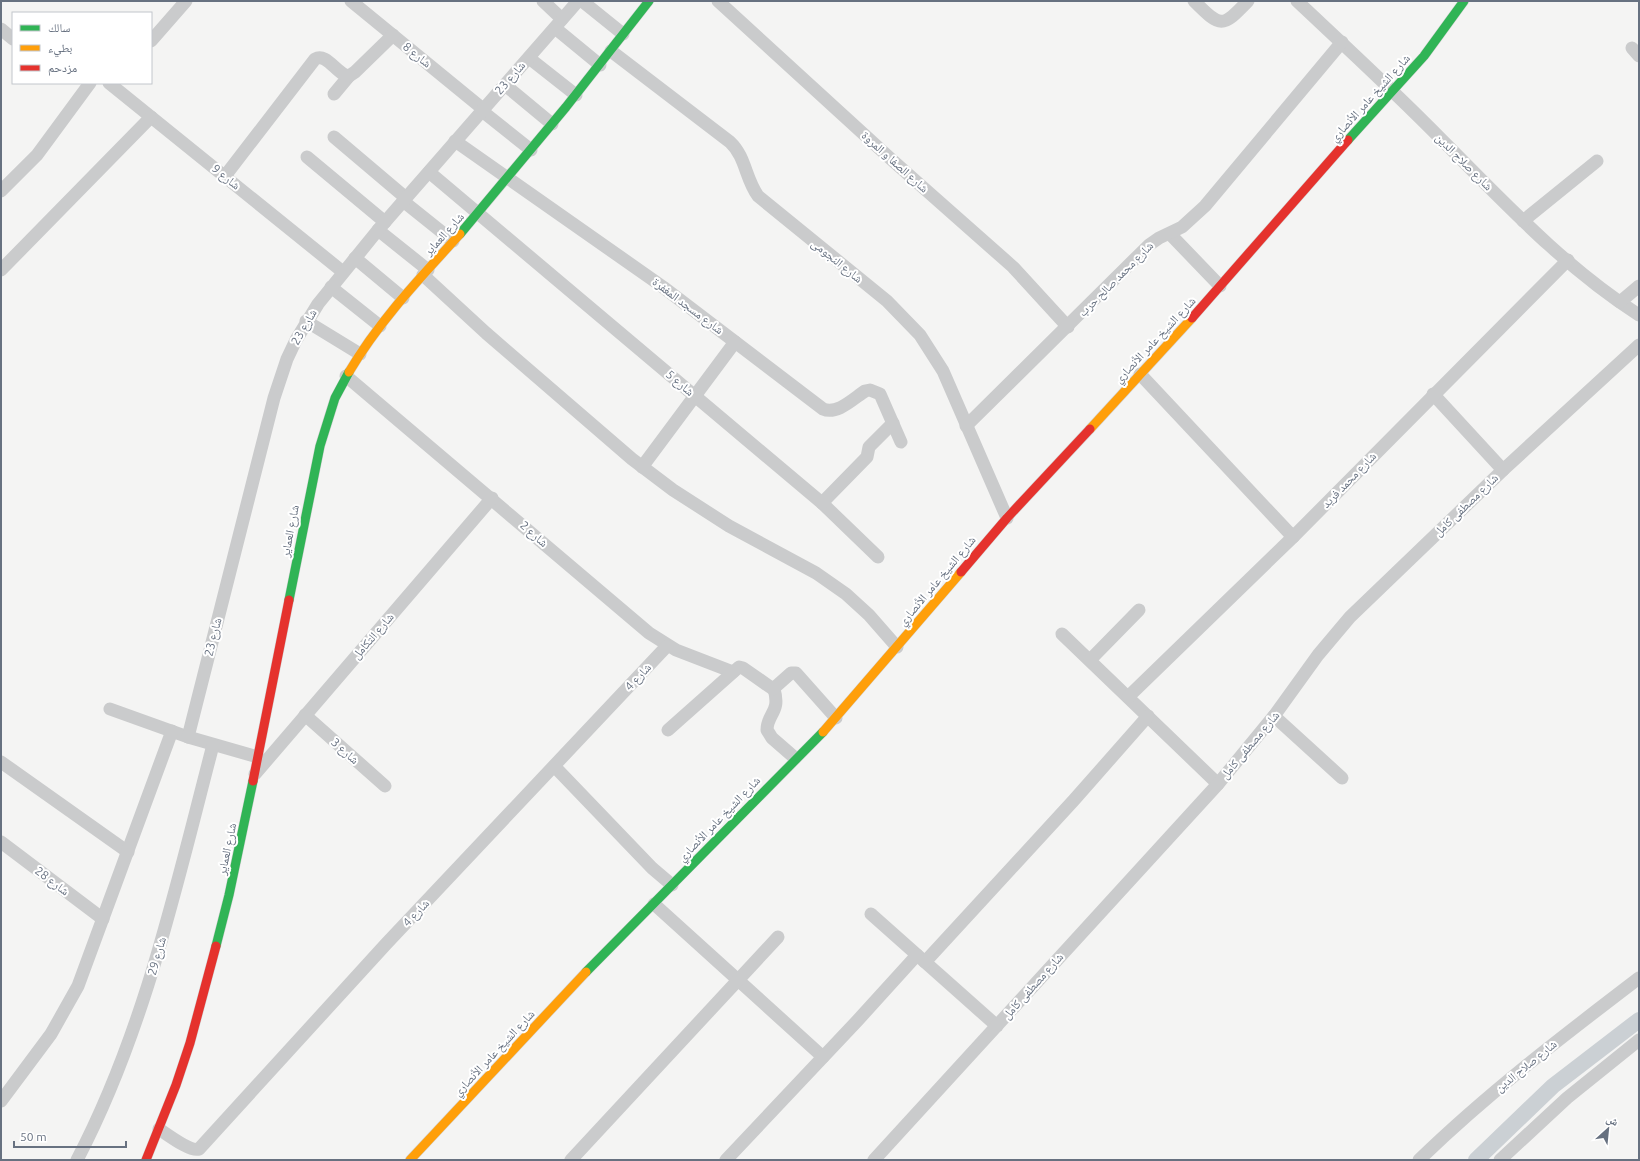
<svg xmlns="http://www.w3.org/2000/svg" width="1640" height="1161" viewBox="0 0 1640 1161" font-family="Ubuntu,'Noto Naskh Arabic',sans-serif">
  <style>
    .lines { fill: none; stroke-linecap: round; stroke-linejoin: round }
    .canal { stroke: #cbd0d4; stroke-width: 16 }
    .fast-casing { stroke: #d0d0d1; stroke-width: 10 }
    .slow-casing { stroke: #d0d0d1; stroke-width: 10 }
    .jam-casing { stroke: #d0d0d1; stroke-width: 10 }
    .street { stroke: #cacbcc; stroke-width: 13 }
    .fast { stroke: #30b455; stroke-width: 9 }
    .slow { stroke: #ff9f0a; stroke-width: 9 }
    .jam { stroke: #e5322d; stroke-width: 9 }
    .labels { text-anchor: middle; stroke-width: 4; stroke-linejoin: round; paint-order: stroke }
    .street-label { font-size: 12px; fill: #677180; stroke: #fff }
  </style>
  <rect width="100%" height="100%" fill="#f4f4f3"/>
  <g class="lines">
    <polyline class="canal" points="1476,1160 1553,1086 1639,1020"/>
    <defs>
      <g id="fast">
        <polyline points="1348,140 1424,56 1464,1"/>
        <polyline points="460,234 566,107 649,1"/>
        <polyline points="289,600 320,446 335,398 349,372"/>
        <polyline points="216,946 229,895 253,781"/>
        <polyline points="586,972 823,732"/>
      </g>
      <g id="slow">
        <path d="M349,372C379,321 420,278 460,234"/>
        <polyline points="1090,429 1192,318"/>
        <polyline points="823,732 961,572"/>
        <polyline points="410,1160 586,972"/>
      </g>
      <g id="jam">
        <polyline points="1192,318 1348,140"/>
        <polyline points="961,572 1007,518 1090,429"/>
        <polyline points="253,781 289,600"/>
        <polyline points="146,1160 176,1085 190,1043 216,946"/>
      </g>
    </defs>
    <use href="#fast" class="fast-casing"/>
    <use href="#slow" class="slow-casing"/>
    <use href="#jam" class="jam-casing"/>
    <g class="street">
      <polyline points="351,1 483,109"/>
      <polyline points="543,1 562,19"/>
      <polyline points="582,1 623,34"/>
      <polyline points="718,1 892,160 1013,267 1068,327"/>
      <path d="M1194,1C1221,28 1222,28 1248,1"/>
      <path d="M1297,1C1346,47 1395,92 1442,140C1504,202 1564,267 1639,315"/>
      <polyline points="555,28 600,65"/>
      <polyline points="1,29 13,39"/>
      <polyline points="151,41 186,1"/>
      <polyline points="1632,48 1639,56"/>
      <path d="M611,51L730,142C746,157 745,178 758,196L887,301L920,335L943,371L1007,518"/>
      <polyline points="529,58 576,95"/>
      <polyline points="109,83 343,272"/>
      <polyline points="505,85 552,124"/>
      <polyline points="334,94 349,76"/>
      <polyline points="482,111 531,150"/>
      <polyline points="334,137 406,198"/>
      <path d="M455,141L663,287L823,409C837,415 853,399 865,391L870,390L880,394L901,442"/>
      <polyline points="307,157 385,222"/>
      <polyline points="429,172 822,503 878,557"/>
      <path d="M225,176L315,59C327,52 337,75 349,76L355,72L393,35"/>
      <polyline points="1,191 37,155 90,83"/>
      <polyline points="403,201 453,241"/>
      <polyline points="1523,221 1597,161"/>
      <polyline points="378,230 428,270"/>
      <polyline points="1170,234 1220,286"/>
      <polyline points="355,258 403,298"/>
      <polyline points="1,270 151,117"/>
      <polyline points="423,275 486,333 632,459 673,490 729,526 816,573 846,594 869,615 897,647"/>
      <polyline points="331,287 380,326"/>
      <polyline points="1620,302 1639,286"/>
      <polyline points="306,321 360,354"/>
      <polyline points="1140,374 1293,537"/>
      <polyline points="346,376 649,633 676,650 733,672"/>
      <polyline points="1433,394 1503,470"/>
      <polyline points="966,426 1149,245 1159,238 1182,227 1205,206 1342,42"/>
      <polyline points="642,467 735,342"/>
      <polyline points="822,503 867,457 869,447 893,423"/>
      <polyline points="1062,634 1218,784"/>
      <polyline points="1090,660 1139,610"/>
      <path d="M774,689C781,713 767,713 767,730L772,738L795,758"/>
      <polyline points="1128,697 1293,537 1568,260"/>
      <polyline points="110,709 188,737 258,757"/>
      <polyline points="305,715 385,786"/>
      <polyline points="1274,716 1342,778"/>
      <polyline points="668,730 739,667 743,668 773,689 791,673 796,673 836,718"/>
      <polyline points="188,737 274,398 287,359 296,340 318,304 378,230 578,1"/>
      <polyline points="1,762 128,852"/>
      <polyline points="555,767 652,868 672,885"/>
      <polyline points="255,774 492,498"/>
      <polyline points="1,842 103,919"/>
      <polyline points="654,904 823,1057"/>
      <polyline points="871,914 997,1026"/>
      <polyline points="925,962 1074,800 1148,716"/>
      <polyline points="1,1101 51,1034 78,986 172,731"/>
      <path d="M159,1129C167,1134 190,1152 199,1149L386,944L667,646"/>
      <path d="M77,1160C145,1030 176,886 213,745"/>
      <polyline points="571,1160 778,937"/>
      <polyline points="726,1160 858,1020 917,955"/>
      <polyline points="874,1160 1218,784 1274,716 1318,655 1350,617 1503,470 1639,345"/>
      <path d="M1419,1160C1488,1093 1563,1036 1639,978"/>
      <polyline points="1500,1160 1567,1098 1639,1040"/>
    </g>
    <use href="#fast" class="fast"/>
    <use href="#slow" class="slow"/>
    <use href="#jam" class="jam"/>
  </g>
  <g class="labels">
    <g class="street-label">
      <text transform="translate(417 55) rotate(39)" y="4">شارع 8</text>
      <text transform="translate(510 78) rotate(-49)" y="4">شارع 23</text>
      <text transform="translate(1370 98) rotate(-48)" y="4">شارع الشيخ عامر الأنصاري</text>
      <text transform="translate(895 162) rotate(42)" y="4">شارع الصفا و المروة</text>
      <text transform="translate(1464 162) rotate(45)" y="4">شارع صلاح الدين</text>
      <text transform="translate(226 177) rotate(39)" y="4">شارع 9</text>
      <text transform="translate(444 234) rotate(-48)" y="4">شارع العماير</text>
      <text transform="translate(837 261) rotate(39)" y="4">شارع النجومى</text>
      <text transform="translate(1116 279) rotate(-45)" y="4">شارع محمد صالح حرب</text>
      <text transform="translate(688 306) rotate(37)" y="4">شارع مسجد المغفرة</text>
      <text transform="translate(304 327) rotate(-60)" y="4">شارع 23</text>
      <text transform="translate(1155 340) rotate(-47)" y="4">شارع الشيخ عامر الأنصاري</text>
      <text transform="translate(680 383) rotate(40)" y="4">شارع 5</text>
      <text transform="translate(1349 480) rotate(-46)" y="4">شارع محمد فريد</text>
      <text transform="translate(1466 505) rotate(-44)" y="4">شارع مصطفى كامل</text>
      <text transform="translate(290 531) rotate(-79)" y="4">شارع العماير</text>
      <text transform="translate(534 534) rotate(41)" y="4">شارع 2</text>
      <text transform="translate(937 581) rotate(-50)" y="4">شارع الشيخ عامر الأنصاري</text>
      <text transform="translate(373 636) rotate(-49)" y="4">شارع التكامل</text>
      <text transform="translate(213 637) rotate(-76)" y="4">شارع 23</text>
      <text transform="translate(638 677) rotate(-47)" y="4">شارع 4</text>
      <text transform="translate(1250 745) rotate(-50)" y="4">شارع مصطفى كامل</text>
      <text transform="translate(345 751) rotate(42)" y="4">شارع 3</text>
      <text transform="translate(719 819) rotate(-46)" y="4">شارع الشيخ عامر الأنصاري</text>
      <text transform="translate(227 849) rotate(-78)" y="4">شارع العماير</text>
      <text transform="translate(52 881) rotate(37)" y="4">شارع 28</text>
      <text transform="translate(416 913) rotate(-46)" y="4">شارع 4</text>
      <text transform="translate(157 956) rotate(-74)" y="4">شارع 29</text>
      <text transform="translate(1033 986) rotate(-48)" y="4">شارع مصطفى كامل</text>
      <text transform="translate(494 1053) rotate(-47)" y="4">شارع الشيخ عامر الأنصاري</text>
      <text transform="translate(1526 1066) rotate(-39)" y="4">شارع صلاح الدين</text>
    </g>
  </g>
  <rect width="1640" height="1161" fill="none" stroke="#677180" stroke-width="4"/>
  <rect x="12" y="12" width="140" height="72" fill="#ffffff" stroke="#c2c6cc"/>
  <rect x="20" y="25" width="20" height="6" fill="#30b455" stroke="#c2c6cc"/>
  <text x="48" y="32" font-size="12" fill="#677180">سالك</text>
  <rect x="20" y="45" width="20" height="6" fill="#ff9f0a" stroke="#c2c6cc"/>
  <text x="48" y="52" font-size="12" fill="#677180">بطيء</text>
  <rect x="20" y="65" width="20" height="6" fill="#e5322d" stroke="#c2c6cc"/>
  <text x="48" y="72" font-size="12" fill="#677180">مزدحم</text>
  <g transform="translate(1608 1129) rotate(27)" stroke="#ffffff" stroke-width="3" paint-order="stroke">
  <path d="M0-3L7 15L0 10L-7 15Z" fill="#677180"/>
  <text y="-6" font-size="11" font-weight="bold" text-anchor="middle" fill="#677180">ش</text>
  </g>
  <path d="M14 1141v6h112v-6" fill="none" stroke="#677180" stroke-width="2"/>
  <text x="20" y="1141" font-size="12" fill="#677180" stroke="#ffffff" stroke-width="3" paint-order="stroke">50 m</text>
</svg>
